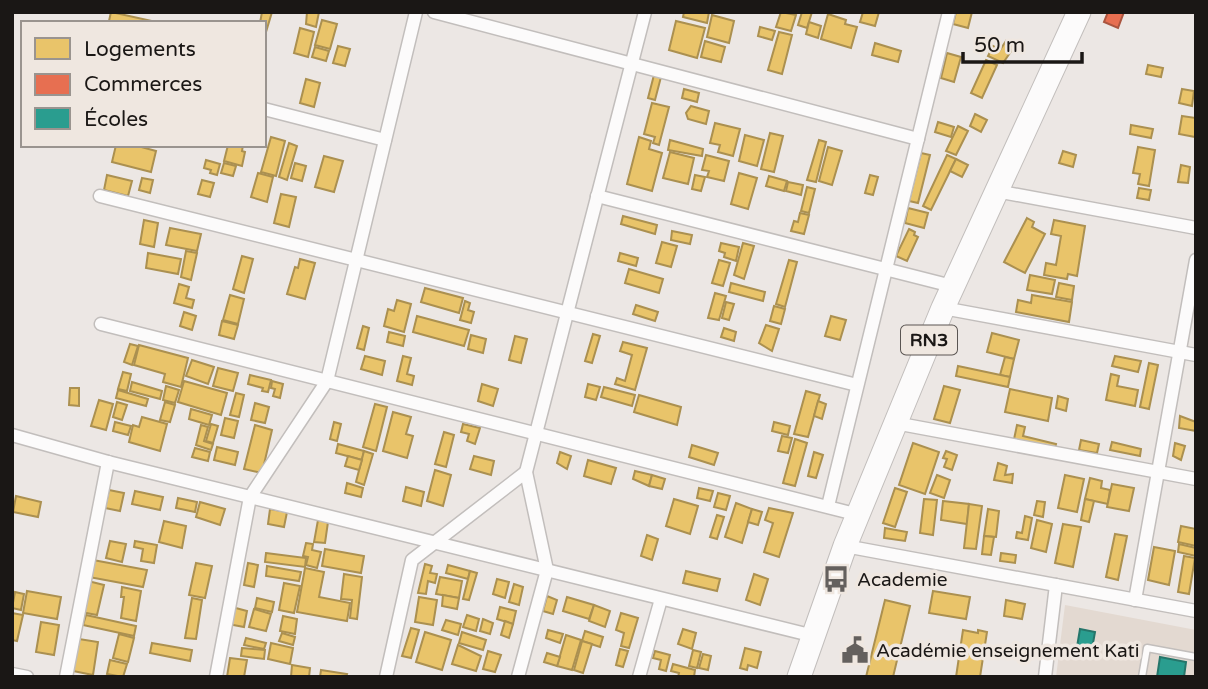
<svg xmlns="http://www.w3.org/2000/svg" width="1208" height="689" viewBox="0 0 1208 689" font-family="'Varela Round',sans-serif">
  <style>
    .built { fill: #e3d9d1 }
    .homes { fill: #e9c46a; stroke: #ab9050; stroke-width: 2 }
    .shops { fill: #e76f51; stroke: #aa553f; stroke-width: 2 }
    .schools { fill: #2a9d8f; stroke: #25756a; stroke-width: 2 }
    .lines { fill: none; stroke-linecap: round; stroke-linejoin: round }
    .lane-casing { stroke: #c2bebc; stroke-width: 9 }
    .street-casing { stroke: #c2bebc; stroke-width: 15 }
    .highway-casing { stroke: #c2bebc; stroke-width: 25 }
    .lane { stroke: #fcfbfb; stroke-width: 6 }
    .street { stroke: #fcfbfb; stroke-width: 12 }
    .highway { stroke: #fcfbfb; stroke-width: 23 }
    .labels { text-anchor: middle; stroke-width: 7; stroke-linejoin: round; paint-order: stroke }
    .shield { fill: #efe7e0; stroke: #5a5552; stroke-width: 2 }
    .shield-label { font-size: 18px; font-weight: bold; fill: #1a1715 }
    .poi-label { font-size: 19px; fill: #1a1715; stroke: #efe7e0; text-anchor: start }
  </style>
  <rect width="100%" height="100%" fill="#ece7e4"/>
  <polygon class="built" points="1065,605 1196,630 1196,677 1056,677"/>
  <g class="homes">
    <polygon points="111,12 152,21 152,23 109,21"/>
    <polygon points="262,12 272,12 266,32 264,32 264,23 260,23"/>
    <polygon points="307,12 319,12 316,27 306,24"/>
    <polygon points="684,12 709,12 707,23 683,17"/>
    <polygon points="781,12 796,15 791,31 776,27"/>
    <polygon points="802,12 812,12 807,28 798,25"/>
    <polygon points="863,12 879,12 875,26 860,22"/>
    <polygon points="956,12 972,12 968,28 953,24"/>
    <polygon points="828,14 846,20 845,24 857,27 851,48 821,39"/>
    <polygon points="712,15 734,21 729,43 707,37"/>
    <polygon points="322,20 337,24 330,49 315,45"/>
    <polygon points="676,21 705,28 697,58 669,50"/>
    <polygon points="809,22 821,26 818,38 806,34"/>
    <polygon points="760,27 775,31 772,40 758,36"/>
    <polygon points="300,28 314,32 308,57 294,53"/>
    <polygon points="779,32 792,35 782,74 768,70"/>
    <polygon points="705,41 725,47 721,62 701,57"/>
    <polygon points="1006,41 1014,47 1003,63 988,56 993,46 1000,50"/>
    <polygon points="875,43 901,51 898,62 872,55"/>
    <polygon points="338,46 350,49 345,66 333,63"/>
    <polygon points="315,47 329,51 326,61 312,57"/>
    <polygon points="947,53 961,57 954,82 941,78"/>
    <polygon points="986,60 997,65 982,98 971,93"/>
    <polygon points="1148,65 1163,68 1161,77 1146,74"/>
    <polygon points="654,75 661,77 655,100 648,98"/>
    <polygon points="306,79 320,83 314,107 300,103"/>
    <polygon points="684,89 699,93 697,102 682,98"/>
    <polygon points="1182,89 1194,91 1192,106 1179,103"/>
    <polygon points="652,103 669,107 659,145 653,143 655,137 644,134"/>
    <polygon points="691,106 709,111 706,124 688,119 686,113"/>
    <polygon points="975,114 987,120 981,132 970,126"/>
    <polygon points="1182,116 1196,118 1195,137 1179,134"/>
    <polygon points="938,122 954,127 951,137 935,132"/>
    <polygon points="715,123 740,129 733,156 718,152 720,145 710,143"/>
    <polygon points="1131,125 1153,129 1151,138 1130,134"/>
    <polygon points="958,126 968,131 956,155 946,151"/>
    <polygon points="770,133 783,136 774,172 761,169"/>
    <polygon points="745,135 764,140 757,166 739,161"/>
    <polygon points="271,137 285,141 276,176 261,172"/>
    <polygon points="639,137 651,141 649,149 662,153 652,191 627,184"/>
    <polygon points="670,140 703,149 702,156 668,150"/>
    <polygon points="819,140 826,142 816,182 807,180"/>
    <polygon points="289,143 297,146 287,180 279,177"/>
    <polygon points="116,145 134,145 156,151 151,172 112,162"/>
    <polygon points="228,145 243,145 242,151 245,152 242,166 224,161"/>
    <polygon points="828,147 842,151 832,185 819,181"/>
    <polygon points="1138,147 1155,150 1149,186 1138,184 1140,174 1133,173"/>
    <polygon points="1063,151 1076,155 1073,167 1059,163"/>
    <polygon points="670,152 694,158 688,184 663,178"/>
    <polygon points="921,153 930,155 918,203 909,201"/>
    <polygon points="706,155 729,161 724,181 707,177 709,171 702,170"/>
    <polygon points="947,155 956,159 931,210 923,206"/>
    <polygon points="324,156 343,161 334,192 315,187"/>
    <polygon points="956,159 968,165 962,177 950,171"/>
    <polygon points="206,160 220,164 217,175 210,173 211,170 204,168"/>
    <polygon points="224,163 236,166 233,176 221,173"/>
    <polygon points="295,163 306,166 302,181 291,178"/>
    <polygon points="1181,165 1190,167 1188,183 1178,182"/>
    <polygon points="258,173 273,177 267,202 251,197"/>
    <polygon points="739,173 757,178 748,209 731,204"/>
    <polygon points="107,175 132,181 128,196 104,190"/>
    <polygon points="695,175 705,177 701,191 692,189"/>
    <polygon points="870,175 878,177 873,195 865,193"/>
    <polygon points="769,176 787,181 784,191 766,186"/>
    <polygon points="142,178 153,180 150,193 139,190"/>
    <polygon points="202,180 214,183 210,197 198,194"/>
    <polygon points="788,182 803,185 801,195 786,191"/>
    <polygon points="807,187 815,189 809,213 801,211"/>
    <polygon points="1139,188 1151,190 1149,200 1137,198"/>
    <polygon points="281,194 296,197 289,227 274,223"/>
    <polygon points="908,208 928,213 924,228 905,223"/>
    <polygon points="800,213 809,215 804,234 791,231 794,221 798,222"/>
    <polygon points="623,216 657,225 655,234 621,224"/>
    <polygon points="1027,218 1034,222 1032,227 1045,234 1025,273 1004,262"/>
    <polygon points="144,220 158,223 154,247 140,244"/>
    <polygon points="1054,220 1085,226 1077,276 1068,274 1067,279 1044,275 1046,263 1056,265 1061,236 1051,234"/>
    <polygon points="170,228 201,234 197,251 166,245"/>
    <polygon points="909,229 915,232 914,235 918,237 907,261 896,256"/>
    <polygon points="672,231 692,235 690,244 671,240"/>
    <polygon points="662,242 677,246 671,267 656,263"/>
    <polygon points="721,243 739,247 736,261 724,257 725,253 719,251"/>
    <polygon points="743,243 754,246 744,279 734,275"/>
    <polygon points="186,251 197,253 191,280 181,277"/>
    <polygon points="148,253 181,259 178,274 146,268"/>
    <polygon points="620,253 638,258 636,266 618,261"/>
    <polygon points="242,256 253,259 244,293 233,289"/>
    <polygon points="300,259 315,263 305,299 287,294 295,267 298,268"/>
    <polygon points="719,260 730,263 723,286 712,283"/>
    <polygon points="789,260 797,262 785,307 776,304"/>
    <polygon points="629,269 663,279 659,293 625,283"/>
    <polygon points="1030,275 1055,280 1052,294 1027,290"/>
    <polygon points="731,283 765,292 763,301 729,292"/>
    <polygon points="1059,283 1074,286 1072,300 1056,297"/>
    <polygon points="179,284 189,287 186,298 194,300 192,308 174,303"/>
    <polygon points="425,288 463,298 459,313 421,302"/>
    <polygon points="715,293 726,296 719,320 708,318"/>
    <polygon points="230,295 244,299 238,324 223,320"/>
    <polygon points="1032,295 1072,302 1069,322 1016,312 1018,300 1031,303"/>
    <polygon points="397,300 411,304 404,332 384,326 388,309 394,311"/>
    <polygon points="465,301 470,303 468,310 474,312 471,323 460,320"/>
    <polygon points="726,302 734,304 729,320 722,318"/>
    <polygon points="636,305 658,312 655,321 633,314"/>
    <polygon points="774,306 785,309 781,324 770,321"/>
    <polygon points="184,312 196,316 192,330 180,326"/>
    <polygon points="417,316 469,330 464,346 413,332"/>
    <polygon points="831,316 846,320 840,340 825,336"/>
    <polygon points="222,321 238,325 234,339 219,335"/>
    <polygon points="766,325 779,329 772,351 759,343"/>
    <polygon points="363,326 369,328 364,350 357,348"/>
    <polygon points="724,328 736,332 734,341 721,337"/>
    <polygon points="389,332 405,336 403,346 387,342"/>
    <polygon points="992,333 1019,340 1014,359 987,352"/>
    <polygon points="593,334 600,336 592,363 585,361"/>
    <polygon points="471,335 486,339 483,353 468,349"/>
    <polygon points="515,336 527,339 521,363 509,360"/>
    <polygon points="623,342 647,348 635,390 615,384 617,378 625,381 632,355 620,351"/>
    <polygon points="130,344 138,346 132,365 124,362"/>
    <polygon points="139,345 188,358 181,387 163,382 165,374 134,365"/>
    <polygon points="365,356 385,361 382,375 361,369"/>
    <polygon points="403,356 411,358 407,374 414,376 412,385 397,381"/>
    <polygon points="1115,356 1141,361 1138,372 1112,366"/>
    <polygon points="1005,357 1014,359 1010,377 1000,375"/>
    <polygon points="192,360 214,367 208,384 186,376"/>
    <polygon points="1149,363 1158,365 1149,409 1140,407"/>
    <polygon points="958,366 1010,377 1008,387 956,376"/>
    <polygon points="218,368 238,373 233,391 213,386"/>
    <polygon points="123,372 131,374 127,391 118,389"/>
    <polygon points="1111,374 1119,376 1117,386 1138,390 1135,406 1106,400"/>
    <polygon points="250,375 271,380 268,392 262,391 263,388 248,384"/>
    <polygon points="184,381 227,393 221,415 178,402"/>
    <polygon points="272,381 283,384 280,398 273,396 275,389 271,388"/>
    <polygon points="132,382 162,391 160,399 130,391"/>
    <polygon points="482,384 498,389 493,406 478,401"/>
    <polygon points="588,384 600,387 596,400 585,397"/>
    <polygon points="166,386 179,390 175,403 163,400"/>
    <polygon points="944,386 960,390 950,423 934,419"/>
    <polygon points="604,387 635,395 632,406 601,397"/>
    <polygon points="70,388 79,388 79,406 69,405"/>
    <polygon points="1010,389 1052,398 1048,421 1005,412"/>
    <polygon points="118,390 148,399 146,406 116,398"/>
    <polygon points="806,391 820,395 808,437 794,434"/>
    <polygon points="236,393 244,395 239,417 230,415"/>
    <polygon points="639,395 681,407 677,425 634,412"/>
    <polygon points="1058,396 1068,399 1066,411 1056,408"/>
    <polygon points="99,400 113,404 106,430 91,426"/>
    <polygon points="818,401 826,404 822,419 814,416"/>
    <polygon points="117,402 127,405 122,420 113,417"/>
    <polygon points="165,402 175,405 170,422 160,420"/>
    <polygon points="255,403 269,407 265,423 251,420"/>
    <polygon points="375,404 387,407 376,451 363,447"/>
    <polygon points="191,409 212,415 209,425 189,419"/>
    <polygon points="393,412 411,417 406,434 413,436 407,458 383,451"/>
    <polygon points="1180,416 1196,422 1196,431 1179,428"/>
    <polygon points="142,417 167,424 160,451 129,442 133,425 139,427"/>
    <polygon points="225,418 238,421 234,438 221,435"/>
    <polygon points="115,422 131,426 128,435 113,431"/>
    <polygon points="334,422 341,424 337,441 330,439"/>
    <polygon points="774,422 790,426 788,435 772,431"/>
    <polygon points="211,424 218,426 213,443 206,441"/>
    <polygon points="463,424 480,428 475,444 467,441 469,434 461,432"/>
    <polygon points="201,425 208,427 204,441 213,444 211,450 196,445"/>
    <polygon points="255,425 272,430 262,473 244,469"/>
    <polygon points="1017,425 1025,427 1023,436 1056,444 1054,453 1013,444"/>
    <polygon points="444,432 454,435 446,467 435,464"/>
    <polygon points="782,436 792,438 788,453 778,451"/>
    <polygon points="795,439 807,443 795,486 783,483"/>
    <polygon points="1081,440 1099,444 1097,453 1079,450"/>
    <polygon points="1112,442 1141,449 1140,456 1110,450"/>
    <polygon points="913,443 939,452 925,494 899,485"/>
    <polygon points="1175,443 1185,446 1181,460 1173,456"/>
    <polygon points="338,444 364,451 362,460 336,453"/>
    <polygon points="692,445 718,453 714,465 689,457"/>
    <polygon points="217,447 238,452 235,465 214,460"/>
    <polygon points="195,448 210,452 208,461 192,457"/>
    <polygon points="364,451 373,454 364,485 356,482"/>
    <polygon points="946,451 957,455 952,470 944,467 947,459 943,458"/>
    <polygon points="560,452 571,456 567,469 557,463"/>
    <polygon points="814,452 823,455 816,478 808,476"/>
    <polygon points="348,456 362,460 359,470 345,466"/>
    <polygon points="474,456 494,461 491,475 470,469"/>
    <polygon points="588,460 616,468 611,484 584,476"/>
    <polygon points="998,463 1007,466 1005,475 1013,474 1012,483 994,480"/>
    <polygon points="435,470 451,475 443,506 427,501"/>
    <polygon points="635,471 652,475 649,486 633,479"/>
    <polygon points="652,475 665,479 662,489 649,486"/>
    <polygon points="937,475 950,480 944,498 930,493"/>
    <polygon points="1065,475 1084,479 1077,512 1058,508"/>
    <polygon points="1090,478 1102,481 1101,488 1110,490 1108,504 1085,499"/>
    <polygon points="347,483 363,488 361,497 345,493"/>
    <polygon points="1112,484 1134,488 1129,511 1107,507"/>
    <polygon points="406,487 424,492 421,506 403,501"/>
    <polygon points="699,488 713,491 710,501 697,498"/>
    <polygon points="895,488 907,492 895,527 883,523"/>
    <polygon points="109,490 124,493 120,511 105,508"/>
    <polygon points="135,491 163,497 160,510 132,504"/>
    <polygon points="718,493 730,496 726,510 714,507"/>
    <polygon points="16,496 41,502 38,517 13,512"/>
    <polygon points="178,498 197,502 195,512 176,508"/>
    <polygon points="674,499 698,506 690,534 666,526"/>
    <polygon points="924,499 937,500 933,535 920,533"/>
    <polygon points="1085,499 1094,501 1089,522 1081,520"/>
    <polygon points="943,501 969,504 967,524 941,520"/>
    <polygon points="1037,501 1045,502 1043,517 1034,515"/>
    <polygon points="200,502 225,509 220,525 196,517"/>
    <polygon points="736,503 752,509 742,543 725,537"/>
    <polygon points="969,504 982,506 976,549 964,548"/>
    <polygon points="769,508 793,513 779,557 764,552 773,523 765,520"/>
    <polygon points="270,509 287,512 284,527 268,524"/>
    <polygon points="752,509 762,512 758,525 748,522"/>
    <polygon points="988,509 999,511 996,537 984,536"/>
    <polygon points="717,515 724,517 717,539 710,537"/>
    <polygon points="1025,516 1032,518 1028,540 1016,538 1017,532 1022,533"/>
    <polygon points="318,520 328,522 325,543 314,542"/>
    <polygon points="1037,520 1052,524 1046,552 1031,548"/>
    <polygon points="164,521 186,526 182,548 159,542"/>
    <polygon points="1063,524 1081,527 1073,567 1055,563"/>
    <polygon points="1181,526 1196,529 1196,546 1178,542"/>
    <polygon points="885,528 907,532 905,541 884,538"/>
    <polygon points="1115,534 1127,536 1118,580 1106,577"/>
    <polygon points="647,535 658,539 652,560 641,556"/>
    <polygon points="984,536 994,537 991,555 982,554"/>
    <polygon points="110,541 126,544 122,562 106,558"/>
    <polygon points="135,541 157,545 154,563 141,561 143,549 134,547"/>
    <polygon points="306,543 313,544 312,550 321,552 317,568 306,565 308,557 303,556"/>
    <polygon points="1179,544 1196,548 1196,556 1178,552"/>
    <polygon points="1154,547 1175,551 1169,585 1148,580"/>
    <polygon points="325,549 364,556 361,573 322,566"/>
    <polygon points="266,553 306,558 305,567 265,562"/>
    <polygon points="1001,553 1016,555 1015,563 1000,561"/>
    <polygon points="1184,556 1195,558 1189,594 1178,592"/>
    <polygon points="93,560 147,570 143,587 89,577"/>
    <polygon points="196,563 212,566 205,598 189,595"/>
    <polygon points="248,563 258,565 254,587 244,585"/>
    <polygon points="425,564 432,566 430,573 437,574 435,583 428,581 426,594 418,593"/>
    <polygon points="448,565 470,571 468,579 446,573"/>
    <polygon points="267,566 301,572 299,581 266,576"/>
    <polygon points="305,568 324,572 319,597 350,603 347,621 297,612"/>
    <polygon points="470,571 477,573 469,600 463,599"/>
    <polygon points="686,571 720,579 717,591 683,583"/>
    <polygon points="344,574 362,577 357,619 350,618 352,600 341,599"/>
    <polygon points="754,574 768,579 760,605 746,600"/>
    <polygon points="440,577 462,581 459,598 436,594"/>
    <polygon points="497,579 509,582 505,598 493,594"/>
    <polygon points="88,581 104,585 97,615 81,612"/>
    <polygon points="284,583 300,586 294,613 279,610"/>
    <polygon points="514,584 523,587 519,605 509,602"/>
    <polygon points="122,587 141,591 136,621 121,618 124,597 121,597"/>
    <polygon points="27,591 61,597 57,619 23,613"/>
    <polygon points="933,591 970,597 966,619 929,613"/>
    <polygon points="15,592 24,594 21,610 12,608"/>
    <polygon points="443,595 459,598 457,609 442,606"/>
    <polygon points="547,596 557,600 553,614 543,611"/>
    <polygon points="419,597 437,600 433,625 415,622"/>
    <polygon points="567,597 594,605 589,619 563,611"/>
    <polygon points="192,598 202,600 196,639 185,638"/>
    <polygon points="257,598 274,602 272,612 255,608"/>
    <polygon points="885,600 910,606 893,677 866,677"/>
    <polygon points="1006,600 1025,604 1022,619 1004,616"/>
    <polygon points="594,605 610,611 605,627 589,621"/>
    <polygon points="232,607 247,611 244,627 228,624"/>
    <polygon points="500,607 516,611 513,624 497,619"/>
    <polygon points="254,609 271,614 266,631 249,627"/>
    <polygon points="12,613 23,615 17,641 12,640"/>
    <polygon points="621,613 638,618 629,648 621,646 624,633 616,630"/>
    <polygon points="86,615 136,626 134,636 83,625"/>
    <polygon points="467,615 479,619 476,631 463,627"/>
    <polygon points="283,616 297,619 295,634 280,631"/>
    <polygon points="483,619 493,623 490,634 480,631"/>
    <polygon points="446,620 461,624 458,635 442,630"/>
    <polygon points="505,621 513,624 509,638 501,635"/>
    <polygon points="41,622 59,625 54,655 36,652"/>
    <polygon points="411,628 419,630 411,658 402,656"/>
    <polygon points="683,629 696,633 692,649 678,644"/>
    <polygon points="548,630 563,634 560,643 546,638"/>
    <polygon points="963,630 978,633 978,630 987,632 980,677 956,677"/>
    <polygon points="585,631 603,637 600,647 582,641"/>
    <polygon points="425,632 451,640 442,670 416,662"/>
    <polygon points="462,632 486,640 483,650 459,643"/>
    <polygon points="282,633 295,637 293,645 279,641"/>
    <polygon points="119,634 134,638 128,662 113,658"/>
    <polygon points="566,635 581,640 572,670 557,666"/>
    <polygon points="246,638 266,643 264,649 244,645"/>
    <polygon points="79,639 98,642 93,675 73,671"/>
    <polygon points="582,641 592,644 583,673 574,670"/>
    <polygon points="152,643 192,650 190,661 150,653"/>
    <polygon points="271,643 293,648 290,664 268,659"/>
    <polygon points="458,645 481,656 476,671 452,664"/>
    <polygon points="242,648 265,650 264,659 241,656"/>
    <polygon points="745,648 761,652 757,668 748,665 747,670 740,668"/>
    <polygon points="620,649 628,651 623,667 616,665"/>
    <polygon points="693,650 701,652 697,668 689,666"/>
    <polygon points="488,651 501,655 495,672 483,669"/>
    <polygon points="655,651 670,655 666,671 659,669 661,660 653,658"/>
    <polygon points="547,653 560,657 557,666 544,662"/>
    <polygon points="703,654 711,656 708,670 699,668"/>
    <polygon points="230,658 247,660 244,677 227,677"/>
    <polygon points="110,660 127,664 123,677 107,674"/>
    <polygon points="673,664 695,670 694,677 678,677 679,673 671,671"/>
    <polygon points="292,665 310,668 309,677 291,677"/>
    <polygon points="321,670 347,674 346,677 320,677"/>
  </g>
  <polygon class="shops" points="1108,12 1124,12 1118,28 1104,22"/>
  <g class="schools">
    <polygon points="1080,629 1095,632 1092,649 1077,647"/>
    <polygon points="1160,657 1186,662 1184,677 1157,677"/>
  </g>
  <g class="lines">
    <defs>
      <polyline id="lane" points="1142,677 1147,648 1196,657"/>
      <g id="street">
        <polyline points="434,12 918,139"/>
        <polyline points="264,109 385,140"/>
        <polyline points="996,191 1196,228"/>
        <polyline points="100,196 857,385"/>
        <polyline points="597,196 952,286"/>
        <polyline points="943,308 1196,355"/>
        <polyline points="101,324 859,515"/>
        <polyline points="895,423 1196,479"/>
        <polyline points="12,435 108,462 814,636"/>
        <polyline points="828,506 949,12"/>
        <polyline points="845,546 1196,611"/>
        <polyline points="1135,600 1196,260"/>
        <polyline points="12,674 27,677"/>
        <polyline points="66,677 108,462"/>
        <polyline points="216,677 250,497 327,381 416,12"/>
        <polyline points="386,677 412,560 526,472"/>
        <polyline points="518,677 547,570 526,472 645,12"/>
        <polyline points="639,677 661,599"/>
        <polyline points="1045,677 1056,585"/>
      </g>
      <polyline id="highway" points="799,677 845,546 943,308 1079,12"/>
    </defs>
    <use href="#lane" class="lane-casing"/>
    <use href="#street" class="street-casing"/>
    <use href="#highway" class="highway-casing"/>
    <use href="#lane" class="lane"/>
    <use href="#street" class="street"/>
    <use href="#highway" class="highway"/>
  </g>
  <defs>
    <symbol id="bus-bare" viewBox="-9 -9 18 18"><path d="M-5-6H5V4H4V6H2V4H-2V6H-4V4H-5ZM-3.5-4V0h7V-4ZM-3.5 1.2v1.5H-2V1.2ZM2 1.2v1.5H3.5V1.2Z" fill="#64605d" stroke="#efe7e0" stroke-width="2.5" paint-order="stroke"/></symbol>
    <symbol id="civic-bare" viewBox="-9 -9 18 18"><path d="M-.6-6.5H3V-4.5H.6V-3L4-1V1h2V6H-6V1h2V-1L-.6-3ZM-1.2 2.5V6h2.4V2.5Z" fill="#64605d" stroke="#efe7e0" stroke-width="2.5" paint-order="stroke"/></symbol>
  </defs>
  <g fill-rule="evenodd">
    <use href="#bus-bare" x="817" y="560" width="38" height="38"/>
    <use href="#civic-bare" x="836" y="631" width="38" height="38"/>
  </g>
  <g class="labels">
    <rect class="shield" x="901" y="325.5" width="56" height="29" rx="5"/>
    <g class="shield-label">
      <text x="929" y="346">RN3</text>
    </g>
    <g class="poi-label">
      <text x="857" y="586">Academie</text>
      <text x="876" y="657">Académie enseignement Kati</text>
    </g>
  </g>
  <rect width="1208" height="689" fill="none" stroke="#1a1715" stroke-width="28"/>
  <rect x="21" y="21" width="245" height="126" fill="#efe7e0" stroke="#9a948f" stroke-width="2"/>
  <rect x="35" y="38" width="35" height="21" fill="#e9c46a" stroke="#9a948f" stroke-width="2"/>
  <text x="84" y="56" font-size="21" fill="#1a1715">Logements</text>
  <rect x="35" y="74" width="35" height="21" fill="#e76f51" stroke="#9a948f" stroke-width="2"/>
  <text x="84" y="91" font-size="21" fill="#1a1715">Commerces</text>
  <rect x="35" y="108" width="35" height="21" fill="#2a9d8f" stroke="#9a948f" stroke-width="2"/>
  <text x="84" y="126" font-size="21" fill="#1a1715">Écoles</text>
  <path d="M963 52v10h119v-10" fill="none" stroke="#1a1715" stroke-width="3.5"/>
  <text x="974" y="52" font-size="21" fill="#1a1715" stroke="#efe7e0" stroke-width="5" paint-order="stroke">50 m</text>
</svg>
